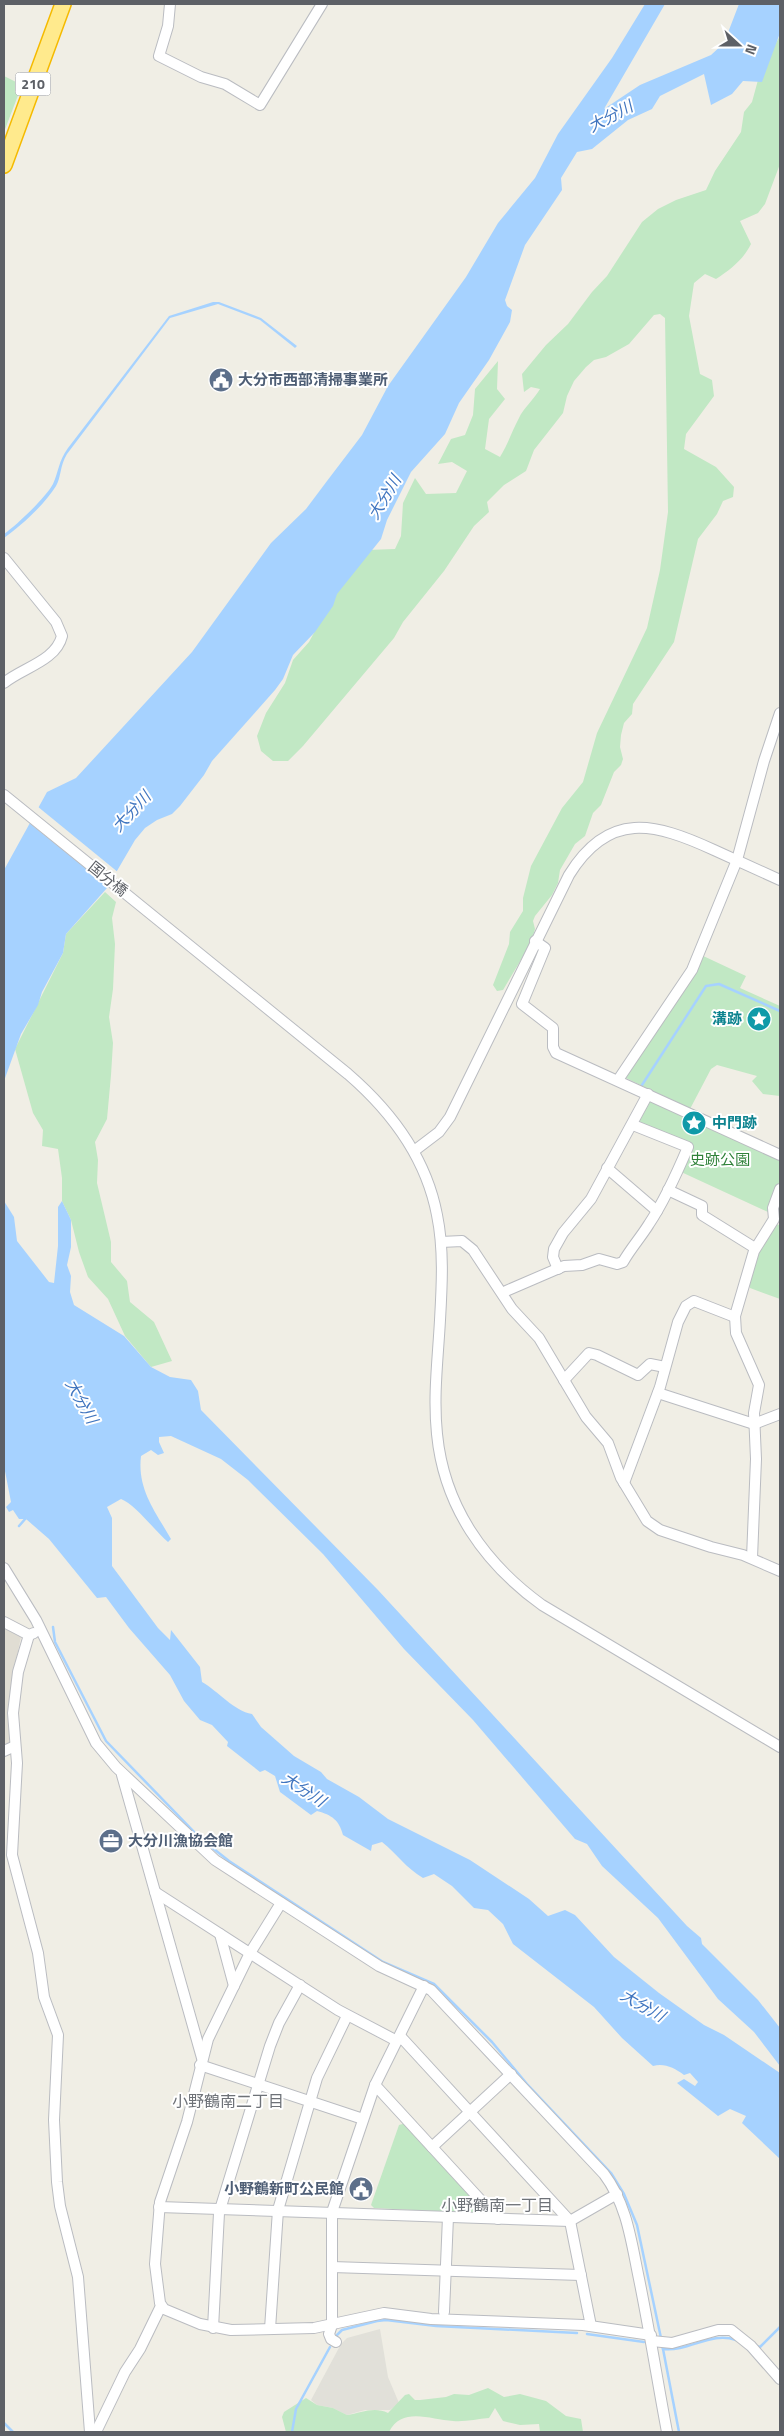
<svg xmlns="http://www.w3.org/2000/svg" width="784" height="2436" viewBox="0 0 784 2436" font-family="'Titillium Web','Noto Sans JP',sans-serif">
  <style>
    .industrial { fill: #e1e0d9 }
    .education { fill: #e0ddd3 }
    .green { fill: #c1e8c4 }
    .water { fill: #a6d2ff }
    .pier { fill: #f0eee5 }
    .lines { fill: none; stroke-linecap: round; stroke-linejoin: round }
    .stream { stroke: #a6d2ff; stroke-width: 2.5 }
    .minor-casing { stroke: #babcc1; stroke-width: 12 }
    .highway-casing { stroke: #f5ba00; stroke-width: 18 }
    .minor { stroke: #fff; stroke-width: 10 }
    .highway { stroke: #ffea8d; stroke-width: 15 }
    .labels { text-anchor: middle; stroke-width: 4; stroke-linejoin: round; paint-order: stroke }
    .shield { fill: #fff; stroke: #8e9094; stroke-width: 1 }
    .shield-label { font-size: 14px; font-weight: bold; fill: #5d6066 }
    .service-label { font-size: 15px; font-weight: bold; fill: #4e5e75; stroke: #fff; text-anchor: start }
    .street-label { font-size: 15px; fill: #5d6066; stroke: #fff }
    .culture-label { font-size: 15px; font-weight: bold; fill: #0d838f; stroke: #fff; text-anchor: end }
    .park-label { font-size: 15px; fill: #30823a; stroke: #fff }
    .water-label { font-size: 16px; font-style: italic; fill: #4075bf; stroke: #fff }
    .neighbourhood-label { font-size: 16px; fill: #6e7278; stroke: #fff }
  </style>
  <rect width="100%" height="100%" fill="#f0eee5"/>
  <polygon class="industrial" points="380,2329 388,2377 399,2403 390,2410 365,2410 347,2415 333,2408 317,2405 311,2400 341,2344 347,2338"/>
  <polygon class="education" points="4,1626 21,1637 13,1675 11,1744 4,1747"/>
  <g class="green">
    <path d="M780,36V164L765,204L758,213L740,221L751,244C743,260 731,269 716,279L705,274L694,283L689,316L700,374L712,380L714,396L686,434L684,449L716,467L734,487L733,497L723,501L717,514L698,539L674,642L633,704L632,714L624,723L621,735L620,747L623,759L621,765L614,772L601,805L593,813L585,836L575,844L560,870L558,883L552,895L535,916L533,921L535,929L531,943L503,990L497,991L493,985L509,944L510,932L523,911V898L531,866L562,808L583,782L597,733L647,628L660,570L668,512L665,318L660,314L654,315L629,344L606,357L594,360L586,367L574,381L567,396L563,413L534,450L526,471L504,485L487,502L489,512L474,526L444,571L403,622L394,638L303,746L288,761H273L261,751L257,736L266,713L285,683L293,660L309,642L336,592L367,550L395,549L401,536L403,503L415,478L426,494L456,493L467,471L452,462L438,464L451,439L465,435L473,415L475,389L498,361L497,389L505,399L489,419L485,449L500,457C508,444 512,431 519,418C523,409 534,399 540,389L531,387L524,392L522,374L546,345L568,324L592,292L607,276L642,222L658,209L676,200L706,190L715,171L741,132L744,112L752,102L761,69Z"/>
    <polygon points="4,76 22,85 4,132"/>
    <polygon points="105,892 116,902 112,918 115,944 113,989 109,1017 113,1043 111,1075 107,1119 95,1142 98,1160 97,1183 111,1242 111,1262 127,1281 130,1302 154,1322 172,1361 151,1367 125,1336 108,1299 88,1277 79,1252 71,1220 62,1201 62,1178 58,1149 42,1146 43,1130 33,1113 15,1049 63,953 66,934"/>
    <polygon points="699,954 746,976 740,988 780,1006 780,1096 763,1094 752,1081 757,1076 717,1065 711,1069 690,1109 626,1078 624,1074"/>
    <polygon points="649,1098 780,1159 780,1180 768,1212 679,1171 690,1146 635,1124"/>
    <path d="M775,1224L780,1225V1299L750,1288C747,1264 764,1244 775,1224Z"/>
    <polygon points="406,2123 480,2205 474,2213 374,2208 371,2205 399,2125"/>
    <path d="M488,2388L504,2397L520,2394L546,2401L566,2416L581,2419L583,2432H540L539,2424L520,2425L503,2421L495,2408L489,2418C477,2419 465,2422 453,2421C431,2420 402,2406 389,2432H286L282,2417L284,2412L306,2398L317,2405L333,2408L347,2415C361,2413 374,2406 388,2413L405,2395L409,2394L415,2400H420L446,2397L454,2394L469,2395Z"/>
  </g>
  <g class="water">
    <polygon points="645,4 665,4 604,109 640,85 711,55 724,43 739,4 780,4 780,33 762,82 743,81 732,94 711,105 704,74 660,96 652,109 628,120 592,149 577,152 561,178 562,190 525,245 505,300 507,306 512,310 510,322 489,360 459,403 445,434 411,472 387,520 381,539 337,594 333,606 315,632 293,655 283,679 275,690 212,761 204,775 180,806 172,814 157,820 145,828 135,840 107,888 66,934 63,953 42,992 38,1005 21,1034 4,1081 4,870 47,792 76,778 192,652 271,543 306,509 327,481 362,435 388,386 466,277 498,223 535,178 558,134 612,58"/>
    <path d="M213,302H219L261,318L297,346L295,348L260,320L218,304L170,318L67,454C60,465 61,478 56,486C45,504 21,526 4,538V534C17,525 46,497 53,484C59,471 58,462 68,448L169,316Z"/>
    <path d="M4,1201L14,1217L17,1241L49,1282L54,1283L58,1246V1207L62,1201L71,1220V1247L67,1265L71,1276L70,1292L74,1305L124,1336L151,1367L170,1377L191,1380L198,1391L201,1410L378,1590L687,1926L701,1938L702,1944L758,2000L780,2028V2066L754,2032L718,1999L658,1918L602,1866L587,1844L575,1839L473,1720L404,1649L323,1554L248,1480L221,1459L171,1436L159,1437V1442L164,1453L158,1455L151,1450L141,1456C137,1489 155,1511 171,1539L168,1542C154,1530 135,1504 121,1499L107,1507L112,1518V1566L158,1628L170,1640L171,1630L200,1667L202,1682C218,1691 234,1711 252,1714L261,1727L294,1756L321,1772L327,1779L359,1797L388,1819L470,1860L529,1899L548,1916L565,1910L575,1915L614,1957L659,1993L704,2025L724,2035L780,2073V2159L742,2123L746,2116L730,2109L718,2116L677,2083L684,2079L695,2086L698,2082L690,2073L684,2075C674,2068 665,2063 653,2066L622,2038L594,2007L513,1944L503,1924L488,1910L474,1908L452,1886L434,1874L423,1878C406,1868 397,1854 382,1842L372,1845L371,1851L343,1835C339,1820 332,1815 317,1811L311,1815L280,1792L275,1776L265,1770L260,1772L227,1746L228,1742L212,1725L200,1720L184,1701L170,1675L129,1628L106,1597L97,1598L49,1539L26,1519H19L13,1510L9,1512L6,1507L11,1502L4,1466Z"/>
  </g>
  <polygon class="pier" points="37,806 119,873 110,888 28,822"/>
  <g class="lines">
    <g class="stream">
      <polyline points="642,1085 706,986 719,984 780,1011"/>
      <polyline points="19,1526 26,1518"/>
      <polyline points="53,1627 55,1642 106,1741 200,1838 229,1861 383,1962 434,1984 492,2042 527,2084 611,2173 624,2194 637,2225 661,2338"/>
      <polyline points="587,2334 644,2342"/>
      <polyline points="337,2335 342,2330 377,2321 386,2320 436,2326 577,2333"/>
      <path d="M662,2346L663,2349C689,2352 711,2331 736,2340"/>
      <polyline points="756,2346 760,2347 780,2327"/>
      <polyline points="663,2349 679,2432"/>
      <polyline points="4,2423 13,2432"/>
      <polyline points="292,2432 296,2409 330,2347"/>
    </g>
    <defs>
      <g id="minor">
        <polyline points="170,4 168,26 159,56 201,77 225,84 260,105 322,4"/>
        <path d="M4,558L56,622L62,636C56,661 22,668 4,683"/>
        <path d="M4,795L348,1074C392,1112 426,1157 437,1215C444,1249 442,1285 440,1320C438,1358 433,1396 437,1434C444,1506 484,1563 542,1605L780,1747"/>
        <polyline points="535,941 545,948 522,1004 553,1028 553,1047 556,1053 780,1155"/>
        <polyline points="618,1080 692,970 737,860 764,761 780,713"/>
        <path d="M414,1151L439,1132L450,1117L569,875C609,810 655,823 714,850C736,860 758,870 780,880"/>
        <polyline points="607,1168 657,1211"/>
        <polyline points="668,1190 702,1206 702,1215 755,1248"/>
        <polyline points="441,1242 462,1241 473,1250 512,1309 539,1338 586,1417 608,1443 621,1478 647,1521 660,1530 711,1547 743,1555 780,1571"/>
        <polyline points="558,1269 553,1257 554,1249 563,1233 591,1199 648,1094"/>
        <path d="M506,1291L564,1266L582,1265L599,1259L617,1264L623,1262C631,1248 641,1237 649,1224C665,1200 677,1173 688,1147L633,1125"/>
        <polyline points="564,1380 589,1353 597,1355 638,1375 650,1364 665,1367"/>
        <polyline points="658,1393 754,1424 780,1414"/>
        <polyline points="624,1483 660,1387 678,1322 686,1306 694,1301 735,1317"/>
        <polyline points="752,1558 756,1459 754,1413 759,1385 736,1333 735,1316 754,1251 774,1219 773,1208 780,1189"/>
        <path d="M4,1568L36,1620L96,1743L116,1767L215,1860L379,1966L431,1990L604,2174C626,2203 631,2239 638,2274C649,2327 657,2379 667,2432"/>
        <polyline points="4,1622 29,1635 34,1633"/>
        <polyline points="29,1635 18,1672 13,1713 17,1763 12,1855 38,1953 44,1997 58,2035 54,2120 57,2182 60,2206 78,2277 90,2432"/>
        <polyline points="4,1751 15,1746"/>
        <polyline points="122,1775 202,2058"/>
        <polyline points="155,1892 338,2010 397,2041"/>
        <polyline points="281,1903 250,1953 208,2039 187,2122 160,2202 155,2264 160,2303 164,2309 200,2324 231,2330 314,2328 384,2313 431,2319 583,2325 651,2335"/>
        <polyline points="220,1934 234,1986"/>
        <polyline points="400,2036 570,2221 591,2326"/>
        <polyline points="200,2065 363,2119"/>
        <polyline points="375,2085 498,2219"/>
        <polyline points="432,2147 511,2074"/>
        <polyline points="159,2207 570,2221 617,2194"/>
        <polyline points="332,2267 581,2275"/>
        <polyline points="444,2312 448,2217"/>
        <polyline points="213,2328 219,2213 270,2046 279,2023 300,1985"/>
        <polyline points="270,2329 278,2210 317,2078 347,2016"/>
        <polyline points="652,2341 672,2343 718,2330 731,2330 751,2346 780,2379"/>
        <polyline points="336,2342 331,2339 329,2334 332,2325 332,2212 375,2085 424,1986"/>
        <polyline points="96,2432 125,2372 140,2349 161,2306"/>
      </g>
      <polyline id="highway" points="4,165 63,4"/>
    </defs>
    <use href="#minor" class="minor-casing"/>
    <use href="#highway" class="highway-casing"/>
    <use href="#minor" class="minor"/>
    <use href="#highway" class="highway"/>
  </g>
  <defs>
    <symbol id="civic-disc" viewBox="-11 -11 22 22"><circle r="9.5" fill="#5c6f8a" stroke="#fff"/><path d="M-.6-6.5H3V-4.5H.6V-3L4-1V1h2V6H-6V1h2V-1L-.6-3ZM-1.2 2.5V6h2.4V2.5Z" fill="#fff"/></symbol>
    <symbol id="sight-disc" viewBox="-11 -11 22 22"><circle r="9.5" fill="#0f9aa8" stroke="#fff"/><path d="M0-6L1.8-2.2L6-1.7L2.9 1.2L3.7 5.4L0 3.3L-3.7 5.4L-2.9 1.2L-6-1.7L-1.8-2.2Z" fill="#fff"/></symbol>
    <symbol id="office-disc" viewBox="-11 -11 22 22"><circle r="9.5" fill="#5c6f8a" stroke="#fff"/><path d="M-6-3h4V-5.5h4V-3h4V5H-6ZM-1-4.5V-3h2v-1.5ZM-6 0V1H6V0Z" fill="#fff"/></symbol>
  </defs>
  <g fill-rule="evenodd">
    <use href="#civic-disc" x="207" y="366" width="28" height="28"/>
    <use href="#sight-disc" x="745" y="1005" width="28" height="28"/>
    <use href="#sight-disc" x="680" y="1109" width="28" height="28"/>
    <use href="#office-disc" x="97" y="1827" width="28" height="28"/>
    <use href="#civic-disc" x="347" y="2175" width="28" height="28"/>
  </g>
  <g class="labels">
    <rect class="shield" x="15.5" y="72.5" width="35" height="23" rx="4"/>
    <g class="shield-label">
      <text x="33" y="89">210</text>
    </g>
    <g class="service-label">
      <text x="238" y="385">大分市西部清掃事業所</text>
      <text x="128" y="1846">大分川漁協会館</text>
      <text x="344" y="2194" text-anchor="end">小野鶴新町公民館</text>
    </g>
    <g class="street-label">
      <text transform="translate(108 879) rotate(39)" y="5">国分橋</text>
    </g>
    <g class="culture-label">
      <text x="742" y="1024">溝跡</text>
      <text x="712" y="1128" text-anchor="start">中門跡</text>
    </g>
    <g class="park-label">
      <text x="720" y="1165">史跡公園</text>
    </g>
    <g class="water-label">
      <text transform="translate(610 116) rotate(-28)" y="6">大分川</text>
      <text transform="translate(384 497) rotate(-59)" y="6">大分川</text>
      <text transform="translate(131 811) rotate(-47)" y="6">大分川</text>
      <text transform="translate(82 1401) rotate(61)" y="6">大分川</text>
      <text transform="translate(304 1789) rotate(33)" y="6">大分川</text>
      <text transform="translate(643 2005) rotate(30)" y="6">大分川</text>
    </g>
    <g class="neighbourhood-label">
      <text x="228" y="2107">小野鶴南二丁目</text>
      <text x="497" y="2211">小野鶴南一丁目</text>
    </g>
  </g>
  <rect width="784" height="2436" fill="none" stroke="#5d6066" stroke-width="10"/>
  <g transform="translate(739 45) rotate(111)" stroke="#ffffff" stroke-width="4" paint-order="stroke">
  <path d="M0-4L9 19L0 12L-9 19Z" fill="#5d6066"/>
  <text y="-8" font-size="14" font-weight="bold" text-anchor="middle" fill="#5d6066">N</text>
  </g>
</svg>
